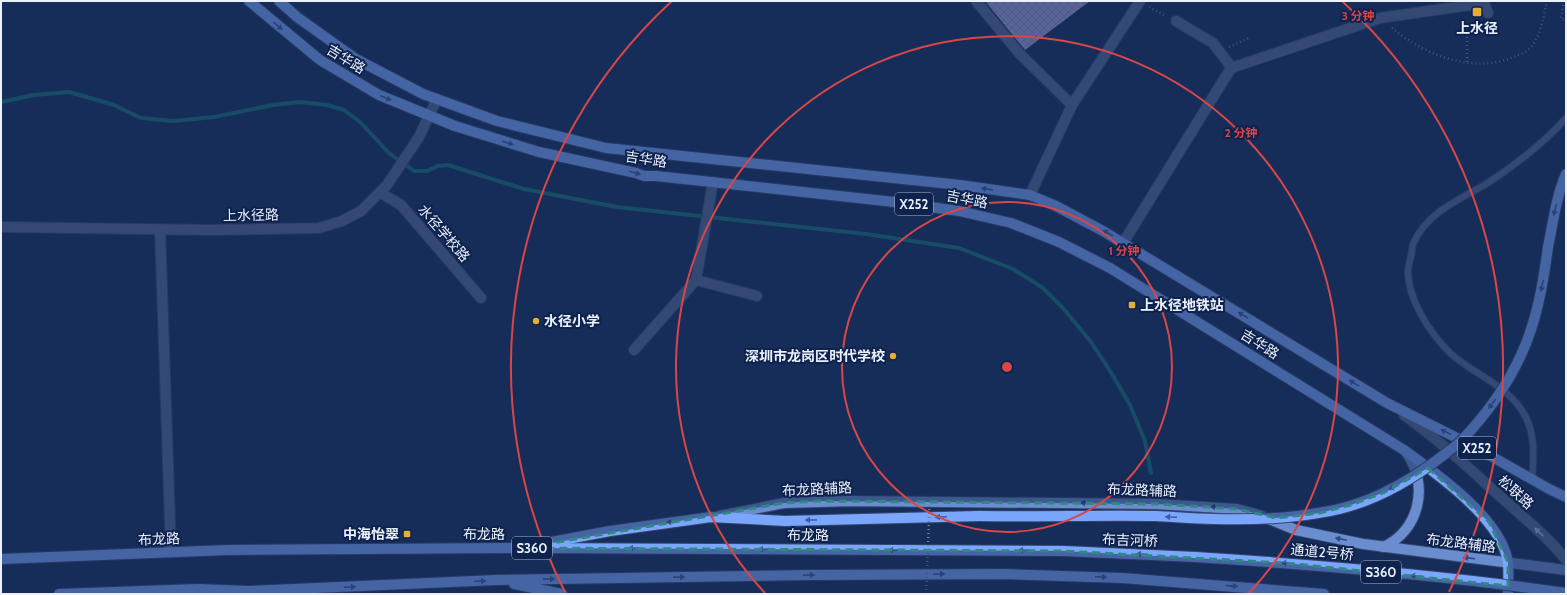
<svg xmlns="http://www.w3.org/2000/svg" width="1567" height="595" viewBox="0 0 1567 595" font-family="Cabin,'Noto Sans SC',sans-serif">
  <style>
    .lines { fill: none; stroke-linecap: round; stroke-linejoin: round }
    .stream { stroke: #187178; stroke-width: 4 }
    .building { fill: url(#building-cross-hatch) }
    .service-casing { stroke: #354870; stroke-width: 8 }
    .minor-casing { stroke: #354870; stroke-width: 12 }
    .tertiary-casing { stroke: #354870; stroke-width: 12 }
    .secondary-casing { stroke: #354870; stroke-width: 12 }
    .primary-casing { stroke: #354870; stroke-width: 12 }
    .path { stroke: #71809e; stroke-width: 2.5; stroke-dasharray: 1 3; stroke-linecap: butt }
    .service { stroke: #566c96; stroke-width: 6 }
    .minor { stroke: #566c96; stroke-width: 10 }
    .tertiary { stroke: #566c96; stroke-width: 10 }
    .secondary { stroke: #6a8dd0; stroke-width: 10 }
    .primary { stroke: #7aa6fd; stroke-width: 10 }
    .primary-bridge-casing { stroke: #354870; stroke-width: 12; stroke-linecap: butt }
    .path-bridge { stroke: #71809e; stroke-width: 2.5; stroke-dasharray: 1 3; stroke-linecap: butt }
    .primary-bridge { stroke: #7aa6fd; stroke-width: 10 }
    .oneway { fill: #3f5d9d }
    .oneway2 { fill: #2e477c }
    .oneway3 { fill: #afbcd4 }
    .marked { fill: none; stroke: #308883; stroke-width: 3; stroke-dasharray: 8 5; stroke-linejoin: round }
    .ring { fill: none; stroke: #d94648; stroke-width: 2 }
    .poi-dot { fill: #e4ae35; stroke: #0e224e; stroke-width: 1.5 }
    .labels { text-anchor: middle; stroke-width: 4; stroke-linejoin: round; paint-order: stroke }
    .shield { fill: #0e224e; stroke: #a9b3c8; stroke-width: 1 }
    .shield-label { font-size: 13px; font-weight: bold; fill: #ebf1fd }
    .poi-label { font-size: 14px; font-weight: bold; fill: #ebf1fd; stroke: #0e224e; text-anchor: start }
    .street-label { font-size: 14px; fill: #ebf1fd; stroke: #0e224e }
    .centre { fill: #d94648; stroke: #0e224e; stroke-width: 2 }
    .ring-label { font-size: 12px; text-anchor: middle; font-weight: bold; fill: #d94648; stroke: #0e224e; stroke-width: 4; stroke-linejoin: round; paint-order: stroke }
  </style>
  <defs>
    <pattern id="building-cross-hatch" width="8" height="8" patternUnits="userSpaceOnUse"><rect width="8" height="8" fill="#a6a7e2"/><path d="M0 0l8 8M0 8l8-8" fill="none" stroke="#8e8fbc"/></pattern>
  </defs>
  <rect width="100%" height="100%" fill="#172d59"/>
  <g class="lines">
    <polyline class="stream" points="1,102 34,95 69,92 114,105 141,118 173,121 214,117 273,105 300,102 327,105 344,110 360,122 389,153 414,171 427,171 438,166 448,165 524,189 617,207 866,234 959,248 1013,269 1043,288 1063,308 1091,342 1112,374 1130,405 1145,441 1151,473"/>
  </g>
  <polygon class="building" points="985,1 1090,1 1025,50"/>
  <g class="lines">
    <defs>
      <path id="service" d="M1532,479C1534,455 1536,430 1521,409C1504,384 1472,373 1450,353C1430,333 1408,300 1408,271C1408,266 1410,261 1411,256C1412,252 1412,248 1413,244C1427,212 1459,200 1486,184C1513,167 1545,142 1566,118"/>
      <g id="minor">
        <polyline points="976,1 1020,54 1072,105"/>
        <polyline points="1176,21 1213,43 1232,68"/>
        <polyline points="381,193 401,205 481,298"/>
        <polyline points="1030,195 1072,105 1140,1"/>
        <polyline points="1,227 211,230 319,228 342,221 361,211 387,185 419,137 437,99"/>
        <polyline points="160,229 171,552"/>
        <polyline points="1123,243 1231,68 1380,18 1484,3 1488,13"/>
        <polyline points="696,280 757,296"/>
        <polyline points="634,350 696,280 713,182"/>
      </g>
      <path id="tertiary" d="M1404,415C1442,442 1476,475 1511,506C1530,523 1551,540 1566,560"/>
      <g id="secondary">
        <polyline points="719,516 784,503 851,501 1157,504 1237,509 1259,515 1296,530 1363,544 1566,570"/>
        <path d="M1383,547C1420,531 1430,483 1405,451"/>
      </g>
      <g id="primary">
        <path d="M249,1L320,60L379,95L455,126L539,152L636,173L644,176H656L894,202L959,211L1011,223L1059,242L1110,268L1404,450C1437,474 1503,520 1508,563C1509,573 1508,584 1508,594"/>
        <polyline points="279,1 297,17 356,59 423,94 497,121 606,148 960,185 1030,195 1054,205 1103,231 1387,403 1475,447 1549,489 1566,497"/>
        <path d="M1548,247C1553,223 1556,197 1566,174"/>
        <polyline points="546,543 610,531 711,517 785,521 980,516"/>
        <polyline points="1,559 228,550 523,548 1063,551 1195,557"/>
        <polyline points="514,584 562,594"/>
        <polyline points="59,594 198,589 248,591 496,580 811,575 1004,574 1122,578 1324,594"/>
      </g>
    </defs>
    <use href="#service" class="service-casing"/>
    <use href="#minor" class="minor-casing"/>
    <use href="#tertiary" class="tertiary-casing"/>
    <use href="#secondary" class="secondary-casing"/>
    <use href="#primary" class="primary-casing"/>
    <g class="path">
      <polyline points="1564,1 1561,19 1566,20"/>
      <polyline points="1149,7 1166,16"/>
      <path d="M1392,28C1424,55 1475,75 1516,56C1519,55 1524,53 1527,51C1541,39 1543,18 1547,1"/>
      <polyline points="1229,47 1249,38"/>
      <polyline points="1467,62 1467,34 1490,27"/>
    </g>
    <use href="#service" class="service"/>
    <use href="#minor" class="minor"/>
    <use href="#tertiary" class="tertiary"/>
    <use href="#secondary" class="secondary"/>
    <use href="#primary" class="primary"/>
    <defs>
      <g id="primary-bridge">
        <path d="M980,516C1039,517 1098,515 1156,516C1176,517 1195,519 1214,519C1249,520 1284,519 1318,513C1365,507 1408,483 1445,454C1450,450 1456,446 1461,441C1485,416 1507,386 1521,355C1537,321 1543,284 1548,247"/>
        <path d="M1195,557C1319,565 1443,575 1566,593"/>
      </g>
    </defs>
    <use href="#primary-bridge" class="primary-bridge-casing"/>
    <polyline class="path-bridge" points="926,594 930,494"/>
    <use href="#primary-bridge" class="primary-bridge"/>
  </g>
  <defs><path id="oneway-solid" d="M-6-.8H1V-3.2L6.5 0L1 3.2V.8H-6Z"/></defs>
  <g class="oneway">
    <use href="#oneway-solid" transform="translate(278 26) rotate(39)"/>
    <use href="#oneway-solid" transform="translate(386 98) rotate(22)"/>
    <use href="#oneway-solid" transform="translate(508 143) rotate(17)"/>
    <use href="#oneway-solid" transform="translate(635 173) rotate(16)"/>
    <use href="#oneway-solid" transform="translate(987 189) rotate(-172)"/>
    <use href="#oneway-solid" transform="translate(1555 210) rotate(104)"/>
    <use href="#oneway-solid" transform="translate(1108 233) rotate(-149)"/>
    <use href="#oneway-solid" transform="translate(1542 286) rotate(102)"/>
    <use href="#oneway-solid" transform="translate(1243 315) rotate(-149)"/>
    <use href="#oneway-solid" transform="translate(1354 383) rotate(-149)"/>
    <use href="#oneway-solid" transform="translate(1492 404) rotate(126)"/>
    <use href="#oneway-solid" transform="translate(1446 432) rotate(-154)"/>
    <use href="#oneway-solid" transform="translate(1394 487) rotate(151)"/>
    <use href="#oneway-solid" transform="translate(941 517) rotate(178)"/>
    <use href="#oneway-solid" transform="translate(1171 517) rotate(-177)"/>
    <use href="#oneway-solid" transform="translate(811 520) rotate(179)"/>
    <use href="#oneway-solid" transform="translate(672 522) rotate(173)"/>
    <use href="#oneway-solid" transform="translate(634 548) rotate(-180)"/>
    <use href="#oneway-solid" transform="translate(764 549) rotate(-180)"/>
    <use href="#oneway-solid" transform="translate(894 550) rotate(-180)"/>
    <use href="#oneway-solid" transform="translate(1024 550) rotate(-179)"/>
    <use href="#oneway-solid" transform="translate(1142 554) rotate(-178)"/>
    <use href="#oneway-solid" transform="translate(1287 563) rotate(-175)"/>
    <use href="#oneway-solid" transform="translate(939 574)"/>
    <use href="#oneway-solid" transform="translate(809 575) rotate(-1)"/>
    <use href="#oneway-solid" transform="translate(1416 576) rotate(-174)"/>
    <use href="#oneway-solid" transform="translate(679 577) rotate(-1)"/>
    <use href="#oneway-solid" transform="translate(1101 577) rotate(2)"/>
    <use href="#oneway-solid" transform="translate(549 579) rotate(-1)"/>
    <use href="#oneway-solid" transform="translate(480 581) rotate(-3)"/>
    <use href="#oneway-solid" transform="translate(1232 586) rotate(5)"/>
    <use href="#oneway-solid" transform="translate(350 587) rotate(-3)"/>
  </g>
  <g class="oneway2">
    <use href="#oneway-solid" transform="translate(1086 503) rotate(-179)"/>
    <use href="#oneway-solid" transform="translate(1216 507) rotate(-177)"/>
    <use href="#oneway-solid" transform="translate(1341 539) rotate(-168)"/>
    <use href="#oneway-solid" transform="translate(1469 558) rotate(-173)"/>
  </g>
  <use class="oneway3" href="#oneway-solid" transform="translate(1539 532) rotate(-137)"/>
  <path d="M0 0H1567V595H0ZM1428,468L1489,522L1508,562V586L1285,563L1063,551L523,548L784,503L819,501L1157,504L1237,509L1276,518L1320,513L1351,505L1385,492Z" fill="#172d59" fill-opacity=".55" fill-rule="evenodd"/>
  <path class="marked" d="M1428,468L1489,522L1508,562V586L1285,563L1063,551L523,548L784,503L819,501L1157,504L1237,509L1276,518L1320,513L1351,505L1385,492Z"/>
  <g class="ring">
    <circle cx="1007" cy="367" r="165"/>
    <path d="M765 593A331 331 0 1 1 1249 593"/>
    <path d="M565 592A496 496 0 0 1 672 1M1342 1A496 496 0 0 1 1449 592"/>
  </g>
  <g class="poi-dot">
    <rect x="1472" y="7" width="10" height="10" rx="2"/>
    <rect x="1128" y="301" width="8" height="8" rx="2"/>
    <circle cx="536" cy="321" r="4"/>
    <circle cx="893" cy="356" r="4"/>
    <rect x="403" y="530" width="8" height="8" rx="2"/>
  </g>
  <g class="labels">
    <g class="shield">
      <rect x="895" y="193" width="38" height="22" rx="3"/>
      <rect x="1458" y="437" width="38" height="22" rx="3"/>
      <rect x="512" y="537" width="40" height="22" rx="3"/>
      <rect x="1361" y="561" width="40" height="22" rx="3"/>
    </g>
    <g class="shield-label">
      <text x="914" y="209">X252</text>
      <text x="1477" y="453">X252</text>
      <text x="532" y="553">S360</text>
      <text x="1381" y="577">S360</text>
    </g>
    <g class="poi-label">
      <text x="1477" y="33" text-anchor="middle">上水径</text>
      <text x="1140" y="310">上水径地铁站</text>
      <text x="544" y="326">水径小学</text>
      <text x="885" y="361" text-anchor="end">深圳市龙岗区时代学校</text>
      <text x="399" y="539" text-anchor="end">中海怡翠</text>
    </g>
    <g class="street-label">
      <text transform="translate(346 59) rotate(31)" y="5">吉华路</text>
      <text transform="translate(646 159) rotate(9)" y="5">吉华路</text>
      <text transform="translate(967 199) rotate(11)" y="5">吉华路</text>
      <text transform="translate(251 215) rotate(-1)" y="5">上水径路</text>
      <text transform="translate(444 233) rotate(49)" y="5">水径学校路</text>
      <text transform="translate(1260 344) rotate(32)" y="5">吉华路</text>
      <text transform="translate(817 489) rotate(-3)" y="5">布龙路辅路</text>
      <text transform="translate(1142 490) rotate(2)" y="5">布龙路辅路</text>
      <text transform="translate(1516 492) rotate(42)" y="5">松联路</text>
      <text x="484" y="539">布龙路</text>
      <text x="808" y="540">布龙路</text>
      <text transform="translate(159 539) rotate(-3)" y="5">布龙路</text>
      <text transform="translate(1130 540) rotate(2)" y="5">布吉河桥</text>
      <text transform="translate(1461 543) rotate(7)" y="5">布龙路辅路</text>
      <text transform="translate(1322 552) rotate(5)" y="5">通道2号桥</text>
    </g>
  </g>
  <circle cx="1007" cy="367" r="6" class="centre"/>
  <g class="ring-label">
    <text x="1358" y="20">3 分钟</text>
    <text x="1241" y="137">2 分钟</text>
    <text x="1124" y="255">1 分钟</text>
  </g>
  <rect width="1567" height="595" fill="none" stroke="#ebf1fd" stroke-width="4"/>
</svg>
